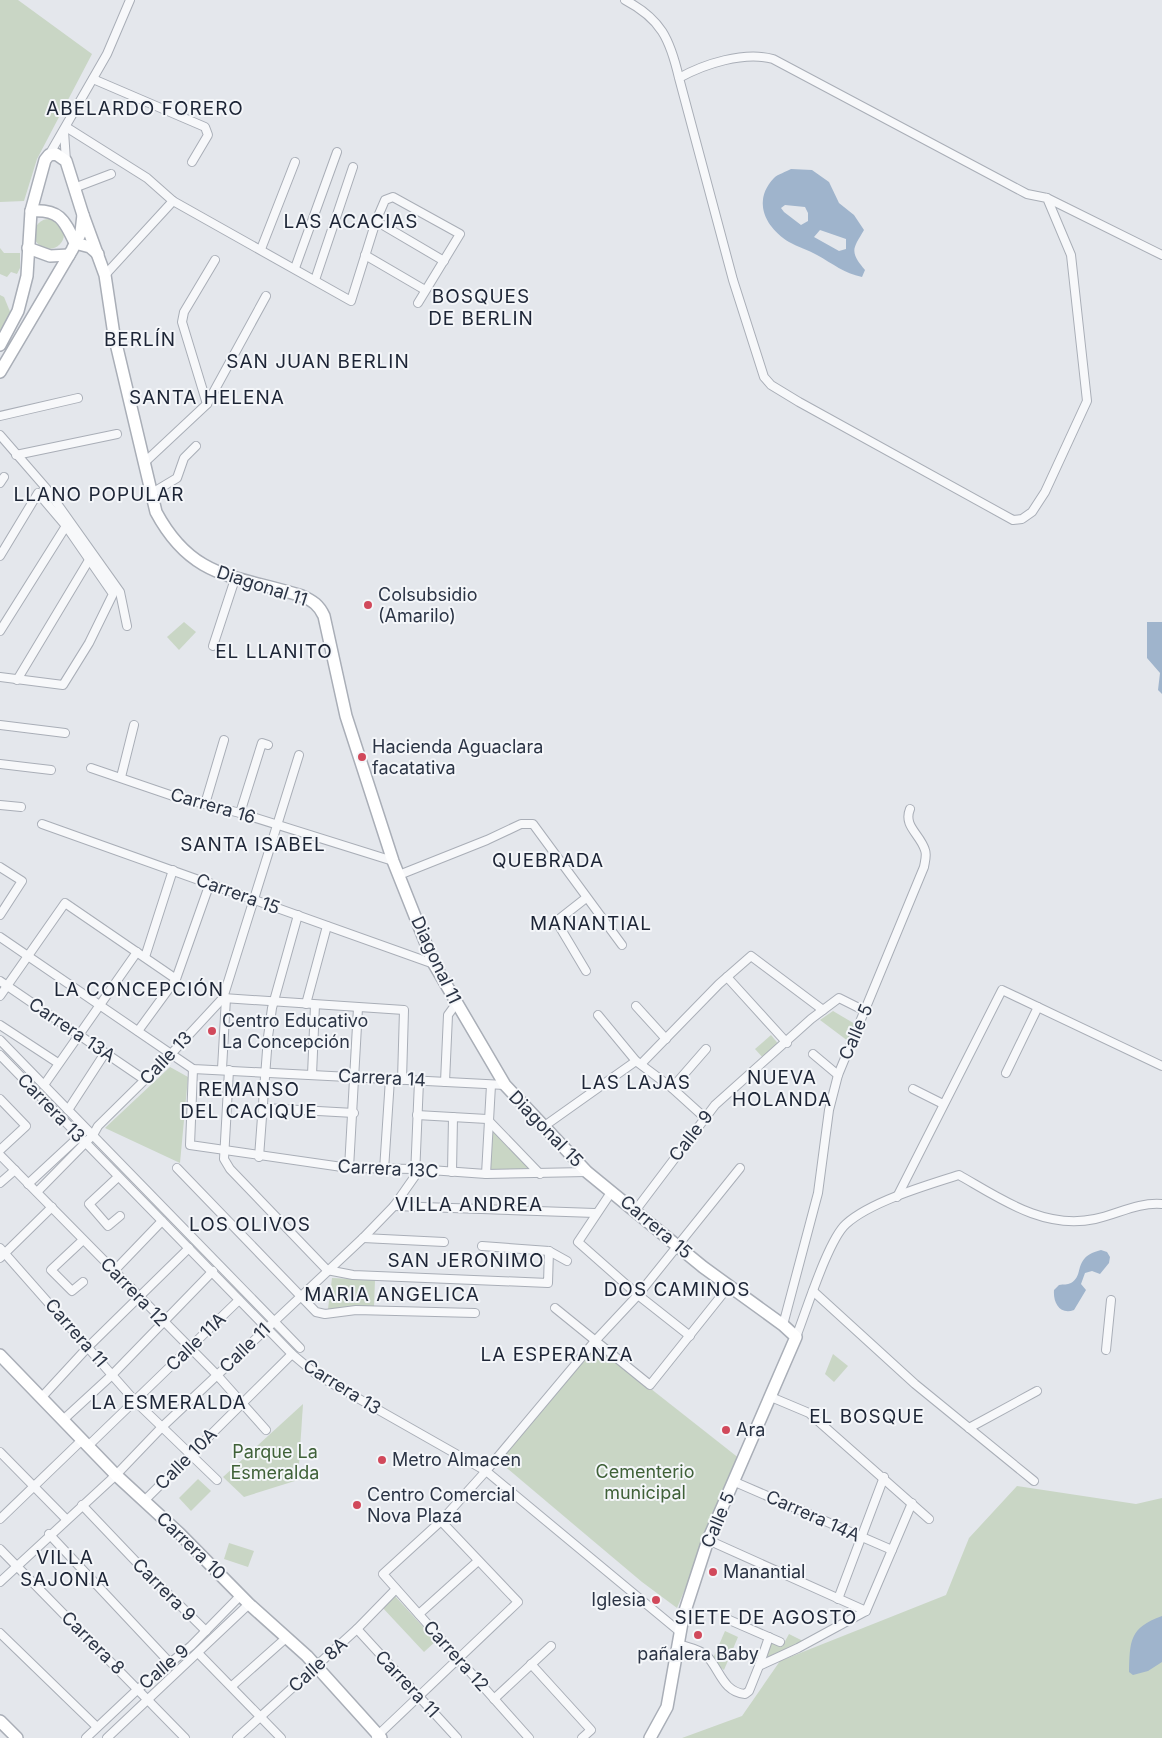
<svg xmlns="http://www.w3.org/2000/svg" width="1162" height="1738" viewBox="0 0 1162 1738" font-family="Inter,sans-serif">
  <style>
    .green { fill: #c9d6c5 }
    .water { fill: #9fb4cc; fill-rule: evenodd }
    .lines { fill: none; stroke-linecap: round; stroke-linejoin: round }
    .street-casing { stroke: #a9aeb7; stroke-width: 10 }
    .secondary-casing { stroke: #a9aeb7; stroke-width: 14 }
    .street { stroke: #f7f8fa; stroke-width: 8 }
    .secondary { stroke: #fff; stroke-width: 11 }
    .poi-dot { fill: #d1495b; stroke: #f4f6f9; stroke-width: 2 }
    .labels { text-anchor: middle; stroke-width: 4; stroke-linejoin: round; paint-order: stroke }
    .street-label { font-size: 18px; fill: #2b3445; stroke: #f4f6f9 }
    .poi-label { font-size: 18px; fill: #2b3445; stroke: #f4f6f9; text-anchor: start }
    .park-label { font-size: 18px; fill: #3f6138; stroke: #f4f6f9 }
    .neighbourhood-label { font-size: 19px; letter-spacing: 1px; fill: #1d2536; stroke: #f4f6f9 }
  </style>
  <rect width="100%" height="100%" fill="#e4e7ec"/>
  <g class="green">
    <polygon points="0,0 18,0 92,54 37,159 24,201 0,202"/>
    <circle cx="49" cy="234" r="15"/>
    <polygon points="0,248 4,253 20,253 20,268 17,274 11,272 7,277 0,274"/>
    <polygon points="0,295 4,297 11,314 0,331"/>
    <polygon points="184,622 196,632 179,650 167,637"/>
    <polygon points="833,1011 855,1024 848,1041 820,1020"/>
    <polygon points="771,1035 780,1046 764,1059 755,1049"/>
    <polygon points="170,1067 188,1077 180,1163 105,1128"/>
    <polygon points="491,1129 531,1171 489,1169"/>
    <polygon points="332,1278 375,1280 374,1307 328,1309"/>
    <polygon points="594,1344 740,1459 677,1608 642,1582 496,1459"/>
    <polygon points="833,1354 848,1366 834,1382 825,1374"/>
    <polygon points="303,1404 298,1480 244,1497 223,1477"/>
    <polygon points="198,1479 211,1491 191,1511 179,1498"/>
    <polygon points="1017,1486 1136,1504 1162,1498 1162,1738 682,1738 742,1716 780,1661 946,1595 969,1538"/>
    <polygon points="229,1543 254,1551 248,1567 224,1559"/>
    <polygon points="394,1595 436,1641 424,1652 381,1606"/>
    <polygon points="725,1631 738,1637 724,1670 712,1661"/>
    <polygon points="789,1634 803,1641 767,1661 760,1660 770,1639 783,1645"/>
  </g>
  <g class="water">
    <path d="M791,169L812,170L829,182L839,203L854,215L864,230C853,249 849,251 865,270L862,277C844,273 833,264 817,255C808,250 798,247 789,242C765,227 752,201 774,178C778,174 786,172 791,169ZM785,205L805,207L808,213V221L801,225L784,212L781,208ZM820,230L846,239V249L839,251L814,237Z"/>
    <polygon points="1147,622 1162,622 1162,694 1158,690 1160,673 1147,658"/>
    <path d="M1101,1250L1107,1252L1110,1257L1109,1263L1100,1274L1092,1271L1085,1273L1081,1284L1086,1290L1074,1310C1060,1315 1053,1303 1054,1290L1059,1285C1064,1284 1067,1285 1071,1283C1085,1275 1072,1257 1101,1250Z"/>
    <path d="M1162,1616V1662L1148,1671L1133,1675L1129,1672C1130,1641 1129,1628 1162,1616Z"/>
  </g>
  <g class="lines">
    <defs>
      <g id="street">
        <path d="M625,0C661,19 670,39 679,78L733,280L764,377L771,385L799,402L1013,520L1022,519L1032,512L1045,492L1087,401L1071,255L1047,198L1027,194L773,59C744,51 704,64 679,78"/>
        <polyline points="93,79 205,127 208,135 192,162"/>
        <polyline points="66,127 147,178 173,201 351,301 376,221 385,200 393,197 460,234 418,303"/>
        <polyline points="64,131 66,161"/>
        <polyline points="49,155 107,54 130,0"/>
        <polyline points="74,188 111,174"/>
        <polyline points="1047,198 1162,255"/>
        <polyline points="376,221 444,261"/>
        <polyline points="261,249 295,162"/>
        <polyline points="365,255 425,290"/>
        <polyline points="295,268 337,152"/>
        <polyline points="105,275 173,201"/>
        <polyline points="315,280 353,167"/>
        <polyline points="207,404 182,322 184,312 215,260"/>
        <polyline points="0,416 78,398"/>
        <polyline points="0,435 46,488 120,592 127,626"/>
        <polyline points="16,455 117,434"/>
        <polyline points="145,462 207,404 266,296"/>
        <polyline points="0,483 4,477"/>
        <polyline points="152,493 177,478 184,458 196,446"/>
        <polyline points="0,556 38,493 66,526 113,594 89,643 63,685 0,677"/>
        <polyline points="0,631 66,526"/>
        <polyline points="213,646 235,579"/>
        <polyline points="17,680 89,560"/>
        <polyline points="0,725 65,733"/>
        <polyline points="0,764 51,770"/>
        <polyline points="91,768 173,796 240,813 393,861"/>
        <polyline points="121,777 134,725"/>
        <polyline points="205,804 224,740"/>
        <polyline points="0,805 21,807"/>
        <polyline points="240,813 262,743 268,745"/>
        <polyline points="42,824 434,964"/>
        <polyline points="0,867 22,881 0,915"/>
        <polyline points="399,875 487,840 521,824 533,824 622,945"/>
        <polyline points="586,898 558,920 558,924 586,971"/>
        <polyline points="0,937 193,1069 505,1085"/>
        <polyline points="145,957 173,870"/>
        <polyline points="727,977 787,1043"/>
        <polyline points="0,981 145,1080"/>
        <polyline points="0,996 65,903 176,979"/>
        <polyline points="223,998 404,1010 402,1080"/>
        <polyline points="306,1004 327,926"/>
        <polyline points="636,1006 666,1039"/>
        <polyline points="598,1015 636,1061 672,1088 704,1117"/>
        <polyline points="0,1025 58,1063"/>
        <polyline points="138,1031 176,979 210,883"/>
        <polyline points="0,1040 300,1348"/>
        <polyline points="813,1054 838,1075"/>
        <polyline points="0,1055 292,1354 317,1375 486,1471 680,1632"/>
        <polyline points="641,1064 719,984 751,956 823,1010"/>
        <polyline points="193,1069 190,1145 349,1168 416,1169 486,1174 587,1172"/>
        <polyline points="222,1069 226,998"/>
        <polyline points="229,1070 224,1159 230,1169 327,1270 353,1275 548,1283 549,1251 482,1246"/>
        <polyline points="1006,1073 1038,1007"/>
        <polyline points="312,1075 315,1005"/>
        <polyline points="445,1082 448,1015 456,1004"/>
        <polyline points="44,1085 137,952"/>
        <polyline points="672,1088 706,1049"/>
        <polyline points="913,1089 943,1104"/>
        <polyline points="0,1099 26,1126 0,1150"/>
        <polyline points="264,1108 354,1113"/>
        <polyline points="68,1110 105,1053"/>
        <polyline points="417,1115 487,1119 540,1174"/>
        <polyline points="543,1127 636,1061"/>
        <polyline points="0,1155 217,1375 266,1430"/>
        <polyline points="259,1157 268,1037 272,1008 298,915"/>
        <polyline points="177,1168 316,1312 325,1314 356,1310 475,1313"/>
        <polyline points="349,1168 358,1008"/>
        <polyline points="384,1170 390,1079"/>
        <polyline points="452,1172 453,1117"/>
        <polyline points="486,1174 491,1085"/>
        <polyline points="118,1177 89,1204 108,1226 120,1216"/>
        <polyline points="0,1183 15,1170"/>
        <polyline points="28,1184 83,1133"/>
        <polyline points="612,1191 578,1242 638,1295 690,1336"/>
        <polyline points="37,1192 93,1135 98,1126 172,1053 223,998 299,755"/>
        <polyline points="897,1197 1002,990 1162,1066"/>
        <polyline points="394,1206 595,1213"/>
        <polyline points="635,1211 715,1105 811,1019 839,998 865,1011"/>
        <polyline points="363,1238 444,1242"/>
        <polyline points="0,1248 135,1401 217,1480"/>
        <polyline points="549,1251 567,1261"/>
        <polyline points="0,1258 52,1207"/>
        <polyline points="113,1272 162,1221"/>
        <polyline points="83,1282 72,1291 51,1270 83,1240"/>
        <polyline points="813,1291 915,1384 1034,1481"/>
        <polyline points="555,1308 650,1385 729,1286"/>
        <path d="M783,1325L818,1193L829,1110L838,1075L924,867C925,861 927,855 925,850C920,834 903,826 910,809"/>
        <path d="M796,1337C806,1312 828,1240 846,1224C870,1202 927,1185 959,1175C1001,1199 1044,1230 1095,1219C1118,1214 1138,1202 1162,1204"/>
        <polyline points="1106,1350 1111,1300"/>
        <polyline points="771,1397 809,1413 929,1519"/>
        <polyline points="41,1398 88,1347 189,1248"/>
        <polyline points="63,1420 112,1375 213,1271"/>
        <polyline points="969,1428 1037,1391"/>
        <polyline points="88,1446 239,1300"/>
        <polyline points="0,1452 66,1519"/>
        <polyline points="735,1482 892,1550"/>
        <polyline points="144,1501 292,1354"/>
        <polyline points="82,1505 142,1568 206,1631"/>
        <polyline points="0,1519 82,1440"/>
        <polyline points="49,1534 171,1664"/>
        <polyline points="708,1540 866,1611"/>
        <polyline points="0,1549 185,1738"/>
        <polyline points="0,1582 116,1475 162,1427 363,1238 394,1206 415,1176 419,1081"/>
        <polyline points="838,1599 884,1477"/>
        <polyline points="419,1614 478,1561"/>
        <polyline points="727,1619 780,1642"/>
        <polyline points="357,1629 457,1738"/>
        <polyline points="0,1633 97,1727"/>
        <path d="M678,1644C687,1647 700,1649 707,1656C720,1670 723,1692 745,1694L749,1691L759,1666L798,1648L866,1611L912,1503"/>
        <polyline points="199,1654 281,1738"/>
        <polyline points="531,1664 591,1730 582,1738"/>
        <polyline points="759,1666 769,1637"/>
        <polyline points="232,1686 286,1638"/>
        <polyline points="494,1699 551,1646"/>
        <polyline points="376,1737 518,1602 441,1521"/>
        <polyline points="86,1738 138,1689 191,1646 241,1595"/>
        <polyline points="107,1738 249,1604"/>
        <polyline points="237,1738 357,1629 396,1589"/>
        <polyline points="529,1738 383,1574 441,1521 486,1471 595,1341 638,1295 740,1168"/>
      </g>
      <g id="secondary">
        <path d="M31,211C59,209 64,219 75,243L90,247L98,254"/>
        <path d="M83,215L105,275L114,335L156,512C193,581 237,575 302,596C313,601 319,605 324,616L346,716L393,861L434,964L505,1085L587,1172L703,1267L783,1325L796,1337L708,1540L683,1617L667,1707L650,1738"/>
        <polyline points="28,248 50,256 69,255"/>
        <polyline points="0,345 18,311 27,276 31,211 45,160 49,155 56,154 66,161 83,215 81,232 72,250 0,372"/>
        <polyline points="0,1355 116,1475 180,1534 249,1604 307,1656 381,1738"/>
        <polyline points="0,1721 17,1738"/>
      </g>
    </defs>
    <use href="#street" class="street-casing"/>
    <use href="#secondary" class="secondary-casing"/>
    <use href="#street" class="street"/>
    <use href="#secondary" class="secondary"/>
  </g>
  <g class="poi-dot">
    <circle cx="368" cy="605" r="5"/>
    <circle cx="362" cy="757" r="5"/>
    <circle cx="212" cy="1031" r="5"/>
    <circle cx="726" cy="1430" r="5"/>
    <circle cx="382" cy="1460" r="5"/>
    <circle cx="357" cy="1505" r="5"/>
    <circle cx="713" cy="1572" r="5"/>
    <circle cx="656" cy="1600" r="5"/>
    <circle cx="698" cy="1635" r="5"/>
  </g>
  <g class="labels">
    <g class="street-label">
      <text transform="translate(262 586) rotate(18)" y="6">Diagonal 11</text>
      <text transform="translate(213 806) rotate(16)" y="6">Carrera 16</text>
      <text transform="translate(238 894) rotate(20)" y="6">Carrera 15</text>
      <text transform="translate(436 960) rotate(65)" y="6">Diagonal 11</text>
      <text transform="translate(72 1030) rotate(34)" y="6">Carrera 13A</text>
      <text transform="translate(856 1032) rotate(-67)" y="6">Calle 5</text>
      <text transform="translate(166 1058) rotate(-46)" y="6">Calle 13</text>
      <text transform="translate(382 1078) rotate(3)" y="6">Carrera 14</text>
      <text transform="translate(51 1108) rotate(46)" y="6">Carrera 13</text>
      <text transform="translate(546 1129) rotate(46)" y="6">Diagonal 15</text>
      <text transform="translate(691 1136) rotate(-52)" y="6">Calle 9</text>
      <text transform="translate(388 1169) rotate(3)" y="6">Carrera 13C</text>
      <text transform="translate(656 1227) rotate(40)" y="6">Carrera 15</text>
      <text transform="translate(134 1292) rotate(46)" y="6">Carrera 12</text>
      <text transform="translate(76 1333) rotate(49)" y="6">Carrera 11</text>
      <text transform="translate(196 1342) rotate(-44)" y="6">Calle 11A</text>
      <text transform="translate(245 1348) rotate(-44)" y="6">Calle 11</text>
      <text transform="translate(342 1387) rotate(32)" y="6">Carrera 13</text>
      <text transform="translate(186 1459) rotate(-45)" y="6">Calle 10A</text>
      <text transform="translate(813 1516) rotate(24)" y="6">Carrera 14A</text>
      <text transform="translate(718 1520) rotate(-67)" y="6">Calle 5</text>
      <text transform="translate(191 1546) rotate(44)" y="6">Carrera 10</text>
      <text transform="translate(164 1590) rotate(45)" y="6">Carrera 9</text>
      <text transform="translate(93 1643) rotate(45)" y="6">Carrera 8</text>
      <text transform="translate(456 1656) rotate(48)" y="6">Carrera 12</text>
      <text transform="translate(318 1665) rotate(-42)" y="6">Calle 8A</text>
      <text transform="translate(164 1667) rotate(-40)" y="6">Calle 9</text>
      <text transform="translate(407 1684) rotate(47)" y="6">Carrera 11</text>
    </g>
    <g class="poi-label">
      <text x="378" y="601">Colsubsidio<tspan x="378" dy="21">(Amarilo)</tspan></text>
      <text x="372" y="753">Hacienda Aguaclara<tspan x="372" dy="21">facatativa</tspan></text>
      <text x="222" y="1027">Centro Educativo<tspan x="222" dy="21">La Concepción</tspan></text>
      <text x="736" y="1436">Ara</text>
      <text x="392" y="1466">Metro Almacen</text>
      <text x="367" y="1501">Centro Comercial<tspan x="367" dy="21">Nova Plaza</tspan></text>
      <text x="723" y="1578">Manantial</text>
      <text x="646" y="1606" text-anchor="end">Iglesia</text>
      <text x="698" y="1660" text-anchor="middle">pañalera Baby</text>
    </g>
    <g class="park-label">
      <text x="275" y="1458">Parque La<tspan x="275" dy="21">Esmeralda</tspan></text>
      <text x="645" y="1478">Cementerio<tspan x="645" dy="21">municipal</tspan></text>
    </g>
    <g class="neighbourhood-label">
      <text x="145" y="115">ABELARDO FORERO</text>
      <text x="351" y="228">LAS ACACIAS</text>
      <text x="481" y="303">BOSQUES<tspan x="481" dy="22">DE BERLIN</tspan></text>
      <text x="140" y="346">BERLÍN</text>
      <text x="318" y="368">SAN JUAN BERLIN</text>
      <text x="207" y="404">SANTA HELENA</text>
      <text x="99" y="501">LLANO POPULAR</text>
      <text x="274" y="658">EL LLANITO</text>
      <text x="253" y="851">SANTA ISABEL</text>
      <text x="548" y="867">QUEBRADA</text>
      <text x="591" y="930">MANANTIAL</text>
      <text x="139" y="996">LA CONCEPCIÓN</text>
      <text x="782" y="1084">NUEVA<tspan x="782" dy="22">HOLANDA</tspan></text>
      <text x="636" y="1089">LAS LAJAS</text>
      <text x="249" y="1096">REMANSO<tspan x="249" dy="22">DEL CACIQUE</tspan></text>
      <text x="469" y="1211">VILLA ANDREA</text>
      <text x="250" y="1231">LOS OLIVOS</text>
      <text x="466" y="1267">SAN JERONIMO</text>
      <text x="677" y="1296">DOS CAMINOS</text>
      <text x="392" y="1301">MARIA ANGELICA</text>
      <text x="557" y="1361">LA ESPERANZA</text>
      <text x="169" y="1409">LA ESMERALDA</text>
      <text x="867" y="1423">EL BOSQUE</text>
      <text x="65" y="1564">VILLA<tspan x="65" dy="22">SAJONIA</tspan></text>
      <text x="766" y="1624">SIETE DE AGOSTO</text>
    </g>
  </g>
</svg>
